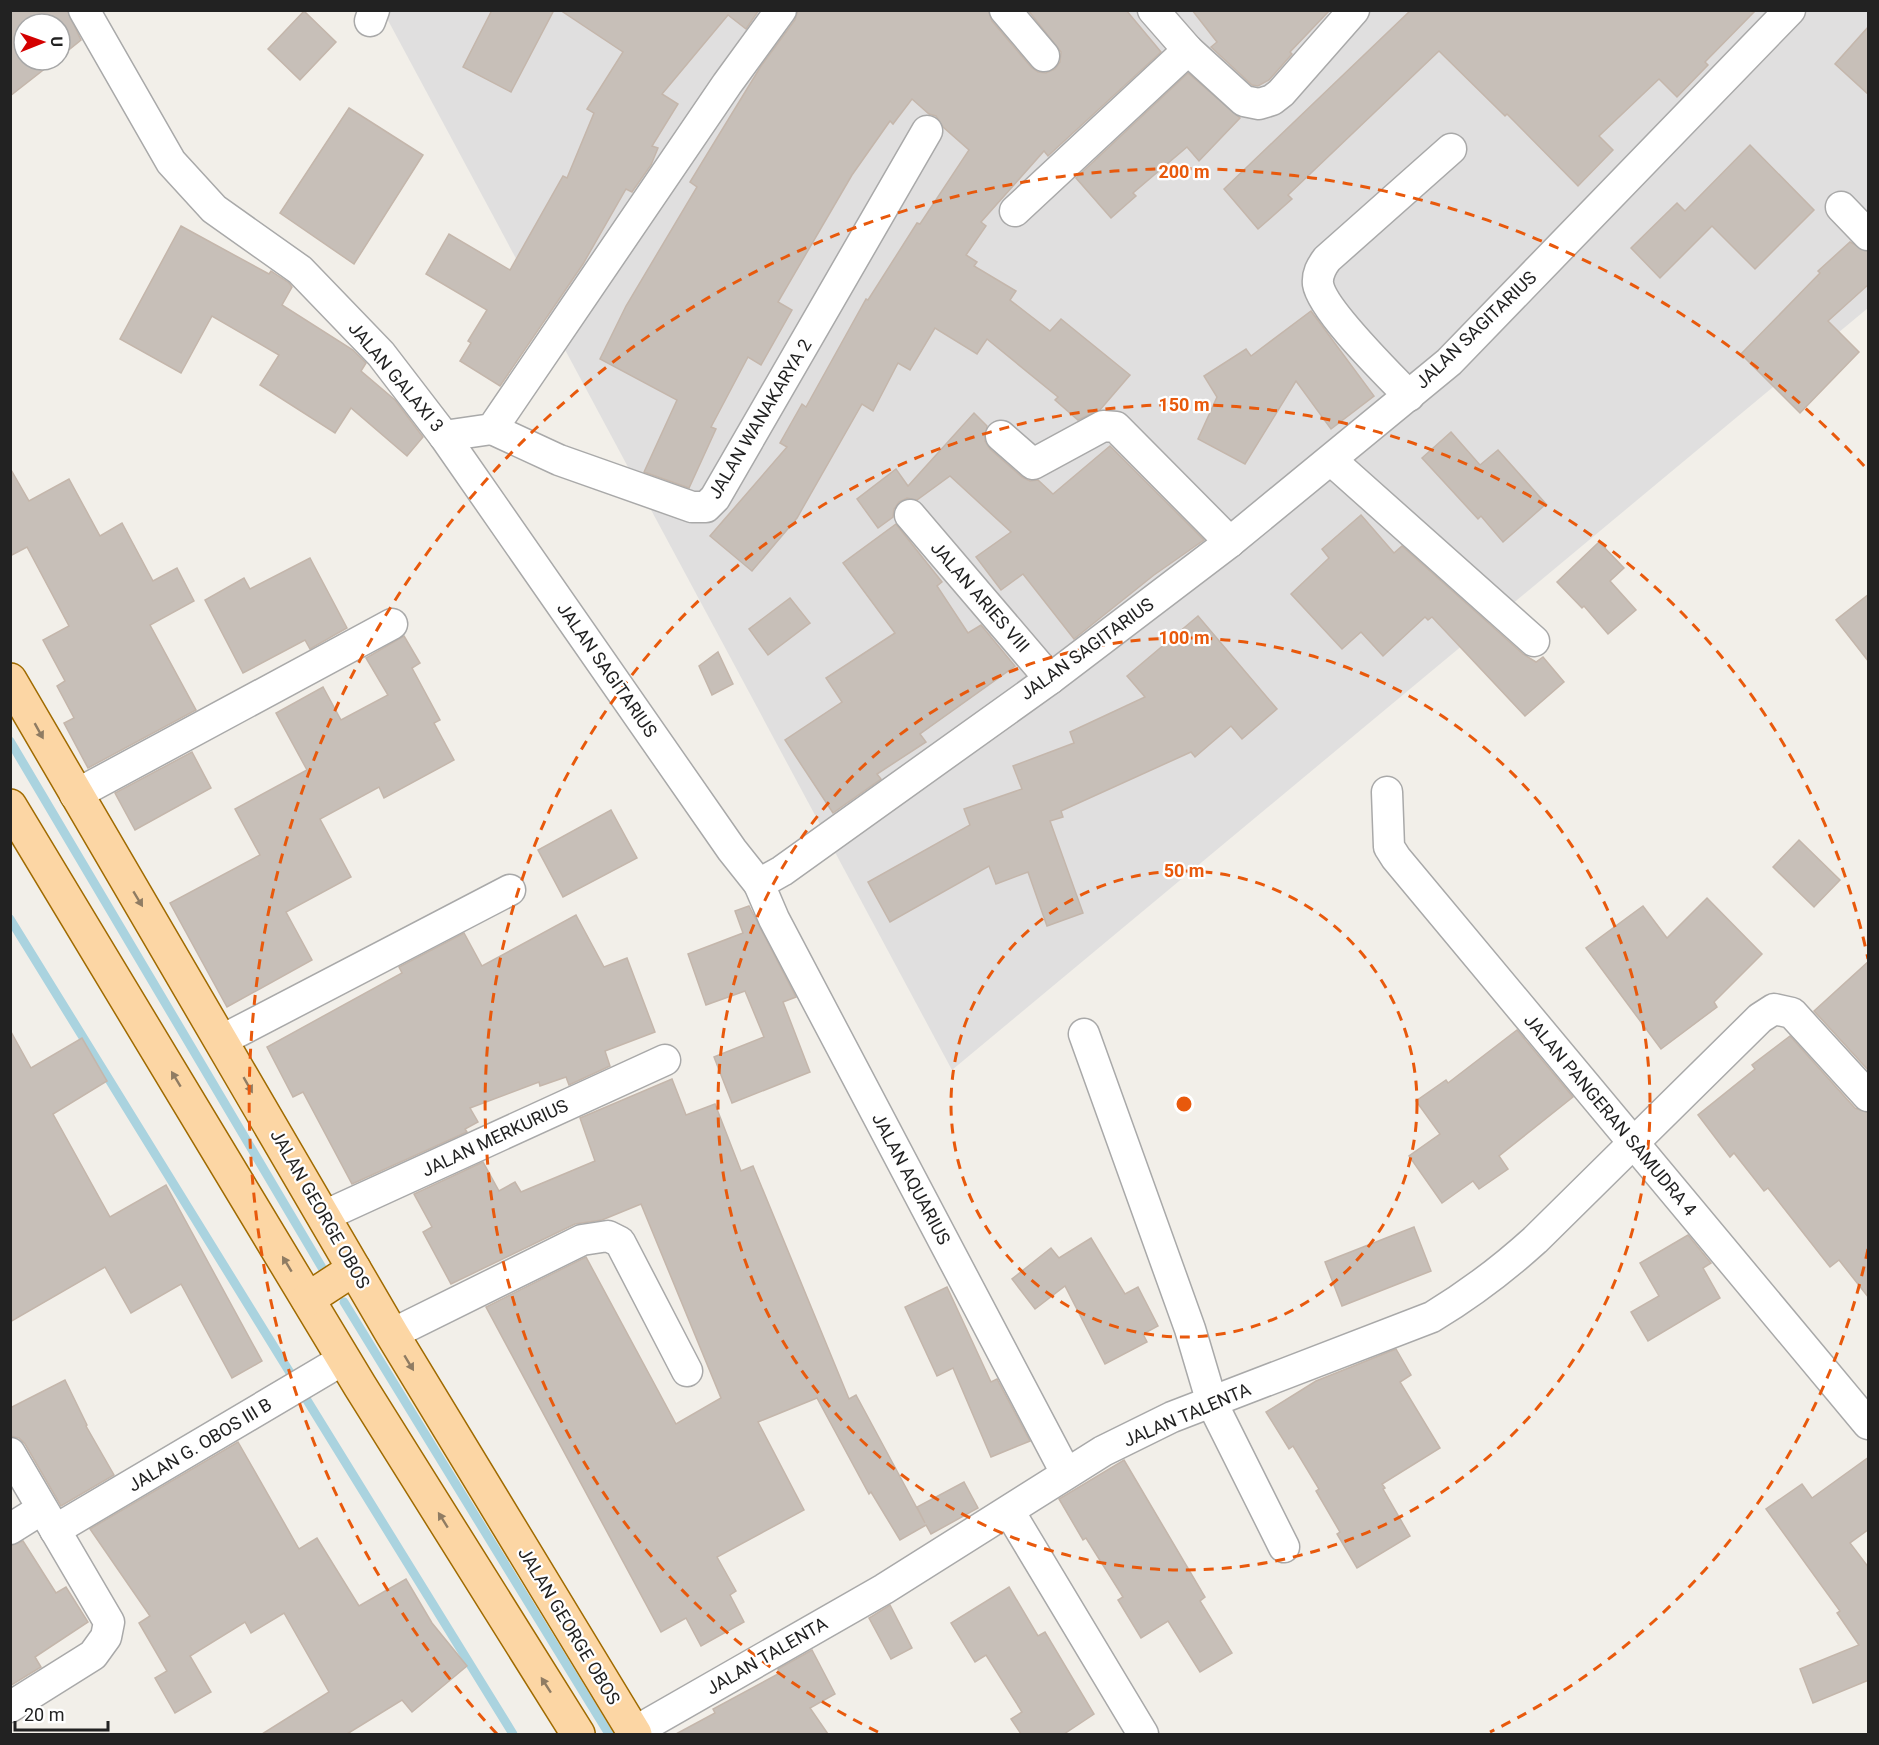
<svg xmlns="http://www.w3.org/2000/svg" width="1879" height="1745" viewBox="0 0 1879 1745" font-family="Roboto,sans-serif">
  <style>
    .residential { fill: #e0dfdf }
    .lines { fill: none; stroke-linecap: round; stroke-linejoin: round }
    .stream { stroke: #aad3df; stroke-width: 9 }
    .building { fill: #c7bfb8; stroke: #c4b6ab; stroke-width: 1.5 }
    .minor-casing { stroke: #a9a9a9; stroke-width: 33 }
    .major-casing { stroke: #a06b00; stroke-width: 36 }
    .minor { stroke: #fff; stroke-width: 30 }
    .major { stroke: #fcd6a4; stroke-width: 33 }
    .oneway { fill: #8f7c63 }
    .ring { fill: none; stroke: #e8590c; stroke-width: 3; stroke-dasharray: 10 8 }
    .labels { text-anchor: middle; stroke-width: 4.5; stroke-linejoin: round; paint-order: stroke }
    .street-label { font-size: 18px; fill: #222; stroke: #fff }
    .centre { fill: #e8590c; stroke: #fff; stroke-width: 3 }
    .ring-label { font-size: 18px; text-anchor: middle; font-weight: bold; fill: #e8590c; stroke: #fff; stroke-width: 4.5; stroke-linejoin: round; paint-order: stroke }
  </style>
  <rect width="100%" height="100%" fill="#f2efe9"/>
  <polygon class="residential" points="383,11 1868,11 1868,308 952,1070"/>
  <g class="lines">
    <g class="stream">
      <polyline points="10,741 324,1271"/>
      <polyline points="10,919 513,1734"/>
      <polyline points="344,1302 609,1734"/>
    </g>
  </g>
  <g class="building">
    <polygon points="10,10 67,10 81,40 60,57 60,24 24,24 24,60 56,60 10,96"/>
    <polygon points="492,10 554,10 511,92 463,67"/>
    <polygon points="560,10 759,10 746,29 728,15 662,94 678,104 652,146 658,148 651,165 632,192 626,189 583,264 500,386 460,361 471,343 468,341 487,310 426,274 449,234 510,270 563,176 567,178 594,113 587,109 623,52"/>
    <polygon points="798,10 988,10 992,21 1031,67 1038,72 1046,73 1055,69 1060,62 1061,52 1028,10 1126,10 1161,52 1048,156 1044,151 981,222 986,226 966,255 977,262 974,266 1016,291 1010,300 1050,331 1061,319 1130,375 1100,410 1078,420 1055,400 1058,397 987,339 977,354 935,328 910,370 898,363 873,411 862,404 797,518 752,571 710,536 787,447 780,443 802,404 806,407 866,299 868,300 917,223 920,224 969,150 943,127 936,116 929,114 912,99 893,124 890,121 852,175 778,302 792,310 761,365 748,357 711,427 716,429 689,488 644,472 677,400 600,359 626,306 697,187 690,182 761,66 795,20"/>
    <polygon points="1192,10 1330,10 1290,52 1292,54 1269,80 1258,86 1252,85 1211,47 1217,42"/>
    <polygon points="1411,10 1756,10 1705,62 1708,65 1677,97 1659,79 1599,136 1613,150 1578,186 1507,114 1505,116 1439,51 1288,195 1292,199 1258,229 1224,189"/>
    <polygon points="304,11 336,42 300,80 268,49"/>
    <polygon points="1869,26 1869,95 1835,64"/>
    <polygon points="1188,73 1240,118 1199,161 1187,147 1133,193 1136,196 1111,218 1076,178"/>
    <polygon points="349,108 423,155 354,264 280,213"/>
    <polygon points="1750,145 1814,210 1755,269 1712,226 1660,278 1631,248 1677,203 1685,211"/>
    <polygon points="181,226 269,274 271,271 289,283 292,287 282,305 353,350 366,363 361,371 395,400 423,437 407,456 351,408 335,433 260,385 279,355 212,316 181,373 120,339"/>
    <polygon points="1850,242 1869,252 1869,284 1828,321 1859,352 1800,413 1741,354 1820,273 1818,271"/>
    <polygon points="1311,311 1374,396 1331,429 1296,381 1245,464 1198,439 1217,397 1204,376 1246,349 1251,356"/>
    <polygon points="974,413 987,426 985,441 990,449 1022,477 1030,481 1038,480 1053,494 1110,446 1204,540 1154,575 1074,639 1023,574 1001,590 976,557 1011,532 950,476 917,500 907,498 899,502 894,509 893,517 878,528 857,499 896,469 908,486"/>
    <polygon points="1451,432 1480,465 1498,450 1546,504 1503,542 1481,516 1478,519 1422,458"/>
    <polygon points="10,468 29,501 69,479 100,536 122,523 153,581 177,568 194,601 150,625 196,710 88,768 64,723 74,718 57,686 65,681 43,640 69,626 27,547 10,556"/>
    <polygon points="1361,515 1394,553 1402,546 1523,654 1536,662 1543,657 1564,682 1525,716 1432,617 1428,620 1425,617 1383,656 1361,632 1342,649 1291,594 1329,558 1322,549"/>
    <polygon points="896,524 942,582 937,586 968,633 981,625 1015,666 920,734 926,742 877,774 881,779 833,813 785,740 842,702 826,678 895,633 843,563"/>
    <polygon points="1599,542 1624,568 1610,581 1636,610 1608,634 1584,606 1582,608 1557,582"/>
    <polygon points="310,558 347,628 310,649 305,640 243,673 205,600 244,578 250,589"/>
    <polygon points="1869,594 1869,662 1836,620"/>
    <polygon points="790,598 810,623 768,655 749,629"/>
    <polygon points="1198,616 1277,709 1242,739 1231,726 1195,757 1191,752 1061,811 1063,817 1050,821 1083,913 1047,926 1028,872 996,884 989,866 890,922 868,882 970,825 964,809 1022,789 1013,766 1074,743 1070,732 1145,697 1127,676"/>
    <polygon points="404,636 420,663 412,668 440,720 434,723 454,760 384,798 379,787 320,819 351,877 286,912 312,960 227,1007 170,903 260,855 235,809 307,770 276,713 323,687 341,720 388,695 366,658"/>
    <polygon points="718,652 733,684 712,695 699,666"/>
    <polygon points="192,752 211,788 135,830 115,793"/>
    <polygon points="611,810 637,858 563,897 538,850"/>
    <polygon points="1799,840 1840,880 1814,907 1773,867"/>
    <polygon points="1707,898 1762,954 1714,1002 1717,1007 1661,1049 1586,948 1643,906 1667,938"/>
    <polygon points="749,906 796,997 783,1002 810,1072 732,1103 714,1057 764,1037 745,991 706,1005 688,954 743,933 735,911"/>
    <polygon points="576,915 604,967 627,958 655,1032 605,1051 610,1066 569,1085 566,1077 540,1086 539,1082 470,1108 478,1122 465,1129 467,1132 352,1184 303,1092 293,1097 267,1047 402,973 399,967 464,933 482,966"/>
    <polygon points="1869,961 1869,1071 1814,1011"/>
    <polygon points="10,1030 31,1068 82,1038 107,1081 53,1114 110,1217 166,1185 262,1361 232,1378 181,1284 131,1313 105,1267 10,1322"/>
    <polygon points="1517,1030 1573,1097 1499,1156 1508,1169 1479,1189 1473,1181 1442,1203 1409,1156 1440,1134 1416,1101 1446,1080 1448,1083"/>
    <polygon points="1790,1036 1855,1108 1869,1113 1869,1298 1839,1260 1830,1267 1768,1188 1764,1191 1734,1153 1730,1157 1698,1115 1755,1069 1752,1065"/>
    <polygon points="672,1079 686,1115 715,1104 741,1171 753,1166 849,1399 856,1395 925,1523 917,1507 964,1482 978,1508 931,1534 926,1525 900,1540 871,1492 869,1494 817,1398 758,1422 804,1510 717,1557 736,1591 730,1595 744,1622 701,1646 686,1618 661,1632 486,1307 586,1257 676,1424 721,1398 641,1204 602,1220 575,1224 451,1284 423,1232 432,1227 414,1194 483,1162 499,1191 515,1182 521,1192 595,1161 580,1118"/>
    <polygon points="1414,1227 1431,1271 1342,1306 1325,1262"/>
    <polygon points="1688,1235 1711,1263 1703,1268 1720,1298 1648,1341 1631,1312 1659,1296 1640,1263"/>
    <polygon points="1091,1238 1125,1294 1138,1287 1158,1326 1143,1334 1147,1342 1105,1364 1065,1286 1035,1309 1012,1279 1051,1248 1059,1258"/>
    <polygon points="947,1287 991,1382 997,1379 1030,1441 991,1457 953,1368 937,1376 905,1307"/>
    <polygon points="1396,1349 1411,1375 1400,1382 1440,1448 1382,1484 1385,1488 1383,1489 1410,1536 1357,1568 1337,1534 1340,1532 1316,1491 1319,1489 1293,1446 1289,1449 1266,1412 1316,1381"/>
    <polygon points="65,1380 87,1425 86,1426 114,1475 61,1506 25,1444 19,1438 10,1436 10,1408"/>
    <polygon points="238,1442 299,1549 317,1538 359,1606 406,1579 432,1623 467,1666 412,1712 402,1700 347,1734 262,1734 329,1692 284,1613 251,1633 245,1622 190,1656 211,1692 175,1713 155,1678 167,1671 139,1623 150,1616 90,1529"/>
    <polygon points="1869,1457 1869,1529 1850,1543 1869,1568 1869,1680 1813,1703 1800,1669 1859,1645 1837,1613 1840,1611 1766,1509 1802,1484 1812,1498"/>
    <polygon points="1124,1460 1205,1597 1200,1601 1232,1653 1200,1672 1168,1621 1141,1638 1118,1600 1123,1597 1086,1538 1083,1540 1059,1499"/>
    <polygon points="23,1541 56,1593 66,1587 88,1622 35,1657 41,1667 10,1686 10,1546"/>
    <polygon points="1009,1587 1038,1636 1045,1632 1094,1714 1064,1734 1021,1734 1011,1719 1022,1712 986,1655 975,1662 951,1623"/>
    <polygon points="890,1605 912,1648 891,1659 869,1618"/>
    <polygon points="812,1650 835,1694 810,1708 828,1734 676,1734 715,1713 713,1709 780,1673 778,1669"/>
  </g>
  <g class="lines">
    <defs>
      <g id="minor">
        <polyline points="84,10 171,162 214,209 300,270 381,354 444,436 732,850 759,884 782,871 1050,679 1230,542 1449,362 1790,10"/>
        <polyline points="1005,10 1044,56"/>
        <polyline points="1153,10 1188,50 1244,101 1259,104 1272,100 1281,93 1354,10"/>
        <polyline points="370,21 374,10"/>
        <polyline points="1841,207 1868,235"/>
        <polyline points="1015,211 1188,50"/>
        <path d="M1409,396C1389,375 1322,310 1318,284C1317,274 1321,267 1327,259L1451,149"/>
        <polyline points="492,429 559,460 692,507 706,507 715,498 927,131"/>
        <polyline points="444,436 492,429 727,84 781,10"/>
        <polyline points="1001,436 1033,464 1103,426 1116,427 1230,542"/>
        <polyline points="1331,460 1534,641"/>
        <polyline points="910,515 1050,679"/>
        <polyline points="1387,792 1389,847 1396,858 1868,1424"/>
        <polyline points="75,795 392,624"/>
        <polyline points="759,884 774,919 1066,1473"/>
        <polyline points="1084,1034 1190,1329 1212,1403 1284,1547"/>
        <polyline points="222,1040 510,890"/>
        <polyline points="324,1216 665,1060"/>
        <polyline points="392,1334 582,1240 608,1236 620,1242 687,1371"/>
        <polyline points="10,1453 109,1622 106,1637 93,1655 10,1707"/>
        <polyline points="1009,1511 1143,1734"/>
        <polyline points="10,1529 42,1509"/>
        <polyline points="55,1530 344,1359"/>
        <path d="M634,1732L884,1589L1103,1451L1172,1417L1432,1317C1470,1294 1503,1269 1535,1240L1760,1018L1774,1009L1792,1013L1868,1096"/>
      </g>
      <g id="major">
        <polyline points="10,680 392,1334 635,1734"/>
        <polyline points="10,806 360,1386 578,1734"/>
        <polyline points="308,1299 354,1269"/>
      </g>
    </defs>
    <use href="#minor" class="minor-casing"/>
    <use href="#major" class="major-casing"/>
    <use href="#minor" class="minor"/>
    <use href="#major" class="major"/>
  </g>
  <defs><path id="oneway-solid" d="M-6-.8H1V-3.2L6.5 0L1 3.2V.8H-6Z" transform="scale(1.5)"/></defs>
  <g class="oneway">
    <use href="#oneway-solid" transform="translate(39 731) rotate(61)"/>
    <use href="#oneway-solid" transform="translate(138 899) rotate(59)"/>
    <use href="#oneway-solid" transform="translate(176 1079) rotate(-121)"/>
    <use href="#oneway-solid" transform="translate(248 1085) rotate(60)"/>
    <use href="#oneway-solid" transform="translate(287 1264) rotate(-121)"/>
    <use href="#oneway-solid" transform="translate(409 1363) rotate(59)"/>
    <use href="#oneway-solid" transform="translate(443 1520) rotate(-122)"/>
    <use href="#oneway-solid" transform="translate(546 1685) rotate(-123)"/>
  </g>
  <g class="ring">
    <circle cx="1184" cy="1104" r="233"/>
    <circle cx="1184" cy="1104" r="466"/>
    <path d="M1868 1249A699 699 0 0 1 1490 1732M878 1732A699 699 0 1 1 1868 959"/>
    <path d="M497 1734A932 932 0 0 1 1866 468"/>
  </g>
  <g class="labels">
    <g class="street-label">
      <text transform="translate(1476 330) rotate(-44)" y="6">JALAN SAGITARIUS</text>
      <text transform="translate(396 377) rotate(50)" y="6">JALAN GALAXI 3</text>
      <text transform="translate(760 419) rotate(-59)" y="6">JALAN WANAKARYA 2</text>
      <text transform="translate(980 597) rotate(49)" y="6">JALAN ARIES VIII</text>
      <text transform="translate(1087 649) rotate(-36)" y="6">JALAN SAGITARIUS</text>
      <text transform="translate(607 670) rotate(55)" y="6">JALAN SAGITARIUS</text>
      <text transform="translate(1610 1115) rotate(50)" y="6">JALAN PANGERAN SAMUDRA 4</text>
      <text transform="translate(495 1138) rotate(-25)" y="6">JALAN MERKURIUS</text>
      <text transform="translate(911 1179) rotate(62)" y="6">JALAN AQUARIUS</text>
      <text transform="translate(320 1209) rotate(60)" y="6">JALAN GEORGE OBOS</text>
      <text transform="translate(1187 1415) rotate(-23)" y="6">JALAN TALENTA</text>
      <text transform="translate(200 1445) rotate(-31)" y="6">JALAN G. OBOS III B</text>
      <text transform="translate(569 1626) rotate(59)" y="6">JALAN GEORGE OBOS</text>
      <text transform="translate(767 1656) rotate(-30)" y="6">JALAN TALENTA</text>
    </g>
  </g>
  <circle cx="1184" cy="1104" r="9" class="centre"/>
  <g class="ring-label">
    <text x="1184" y="178">200 m</text>
    <text x="1184" y="411">150 m</text>
    <text x="1184" y="644">100 m</text>
    <text x="1184" y="877">50 m</text>
  </g>
  <rect width="1879" height="1745" fill="none" stroke="#222222" stroke-width="24"/>
  <g transform="translate(42 42) rotate(89)"><circle r="28" fill="#ffffff" stroke="#a7a7a7" stroke-width="1.5"/>
  <path d="M0-4.5L10 22L0 15L-10 22Z" fill="#d40000"/>
  <text y="-9" font-size="16" font-weight="bold" text-anchor="middle" fill="#222222">U</text>
  </g>
  <path d="M15 1721v9h93v-9" fill="none" stroke="#222222" stroke-width="3"/>
  <text x="24" y="1721" font-size="18" fill="#222222" stroke="#ffffff" stroke-width="4.5" paint-order="stroke">20 m</text>
</svg>
